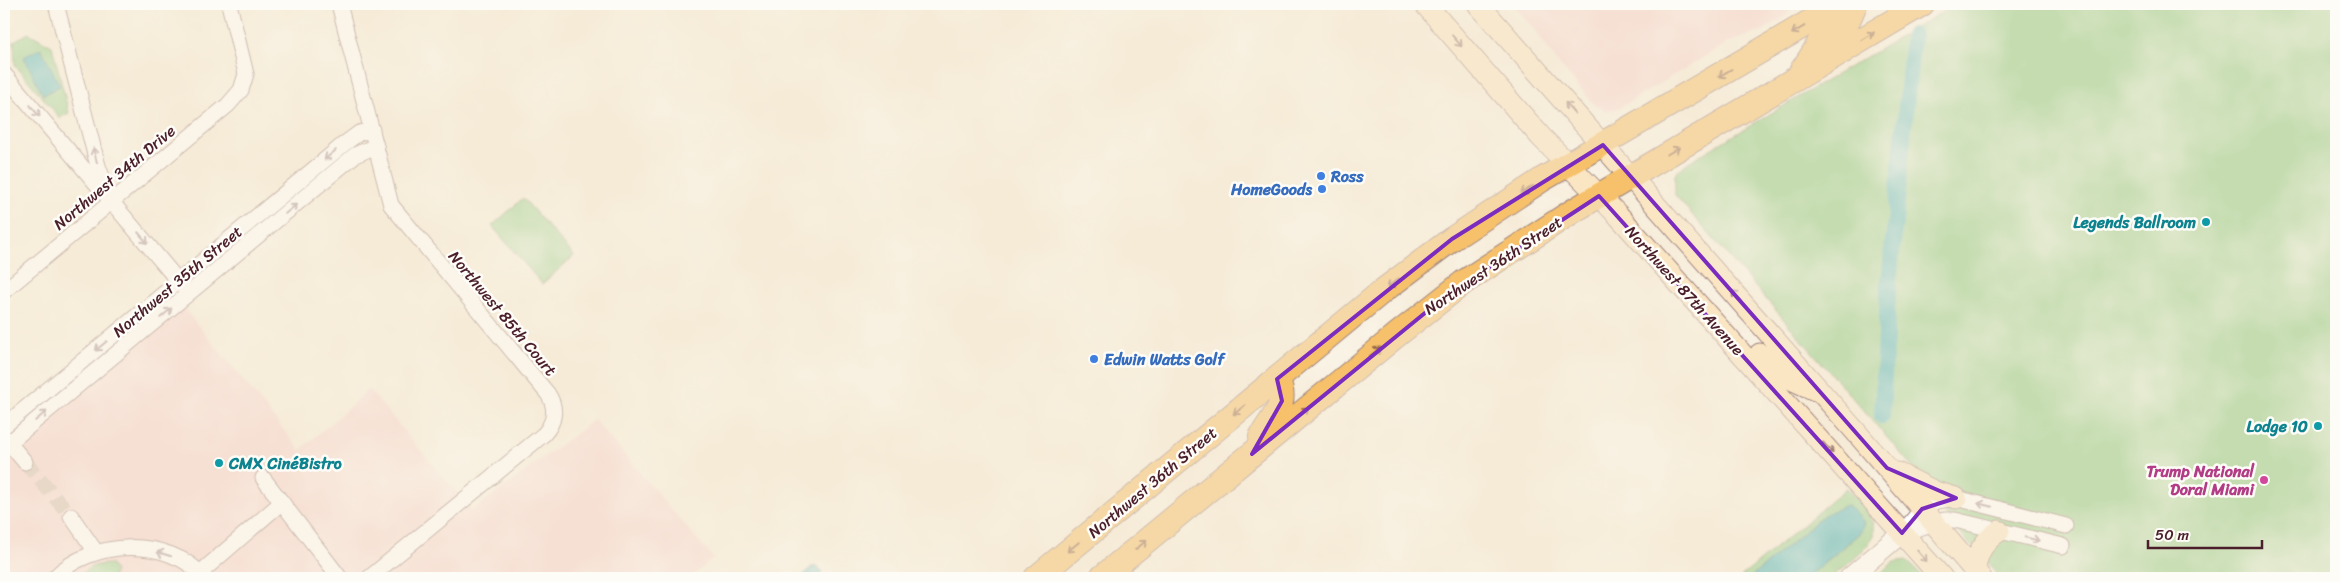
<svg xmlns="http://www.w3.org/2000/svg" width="2340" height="582" viewBox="0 0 2340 582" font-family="Sriracha,sans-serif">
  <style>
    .built { fill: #f7d0ce }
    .green { fill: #89ca81; stroke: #6a7456 }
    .water { fill: #3badb4; stroke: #426670 }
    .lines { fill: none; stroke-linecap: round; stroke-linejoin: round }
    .canal { stroke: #3badb4; stroke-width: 16 }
    .minor-tunnel { stroke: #d4c2b5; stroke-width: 15; stroke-dasharray: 15 8; stroke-linecap: butt }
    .minor-casing { stroke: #a08581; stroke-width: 17 }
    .tertiary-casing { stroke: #a08581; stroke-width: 21 }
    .secondary-casing { stroke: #a08581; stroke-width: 23 }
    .primary-casing { stroke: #a08581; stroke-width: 26 }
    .minor { stroke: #fff; stroke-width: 15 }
    .tertiary { stroke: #fff; stroke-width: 19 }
    .secondary { stroke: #fbe6c4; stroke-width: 21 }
    .primary { stroke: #f6c16b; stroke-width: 24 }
    .oneway { stroke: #976848 }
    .oneway2 { stroke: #a28278 }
    .oneway3 { stroke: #ae9aa0 }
    .marked { fill: none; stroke: #7b2cbf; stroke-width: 4; stroke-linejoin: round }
    .shop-dot { fill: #3f7fe0; stroke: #fdfcf7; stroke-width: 2 }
    .culture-dot { fill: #0f9aa8; stroke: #fdfcf7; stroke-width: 2 }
    .hotel-dot { fill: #d1479c; stroke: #fdfcf7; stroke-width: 2 }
    .labels { text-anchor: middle; stroke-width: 5; stroke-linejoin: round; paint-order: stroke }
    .shop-label { font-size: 16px; font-weight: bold; fill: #366cbe; stroke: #fdfcf7; text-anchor: start }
    .street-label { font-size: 16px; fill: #4a1f2b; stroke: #fdfcf7 }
    .culture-label { font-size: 16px; font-weight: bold; fill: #0d838f; stroke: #fdfcf7; text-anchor: end }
    .hotel-label { font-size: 16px; font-weight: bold; fill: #b23c85; stroke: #fdfcf7; text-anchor: end }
  </style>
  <rect width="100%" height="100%" fill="#fdfcf7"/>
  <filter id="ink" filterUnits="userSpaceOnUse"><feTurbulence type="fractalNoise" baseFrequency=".02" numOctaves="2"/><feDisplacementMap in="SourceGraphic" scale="10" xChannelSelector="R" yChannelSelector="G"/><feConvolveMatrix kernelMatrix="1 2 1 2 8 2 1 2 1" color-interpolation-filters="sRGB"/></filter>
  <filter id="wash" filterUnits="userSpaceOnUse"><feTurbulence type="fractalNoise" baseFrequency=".0096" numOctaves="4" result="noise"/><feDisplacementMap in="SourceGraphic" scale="20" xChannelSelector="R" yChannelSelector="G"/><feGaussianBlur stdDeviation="1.12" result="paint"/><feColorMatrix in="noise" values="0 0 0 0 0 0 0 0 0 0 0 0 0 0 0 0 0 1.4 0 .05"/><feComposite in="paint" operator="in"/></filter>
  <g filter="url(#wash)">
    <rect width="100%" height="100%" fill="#f6ebd7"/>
    <g class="built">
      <polygon points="1512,4 1789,4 1790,9 1789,14 1762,31 1729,42 1619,108 1605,110 1595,105 1557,62 1536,31"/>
      <polygon points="182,306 300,450 369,390 472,511 594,420 713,558 690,578 4,578 4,454"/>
    </g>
    <g class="green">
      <polygon points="1956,4 2336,4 2336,578 1999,578 1989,564 1953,527 1942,507 1918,473 1675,195 1675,174 1687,163"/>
      <polygon points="29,33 52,46 69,113 60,118 15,65 14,41"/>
      <polygon points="523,198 574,256 542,284 492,226"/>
      <path d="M1846,488C1855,498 1868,509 1873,522C1882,542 1844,567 1830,578H1807L1861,532L1824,515L1750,578H1740Z"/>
      <polygon points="1906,560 1925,578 1874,578 1894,562"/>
      <path d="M110,564L115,571L112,578H81C85,566 98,564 110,564Z"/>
    </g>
    <g class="water">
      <polygon points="41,48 60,86 43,95 24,57"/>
      <polygon points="1846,505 1853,510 1864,522 1861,532 1807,578 1750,578 1824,515"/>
      <polygon points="817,566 822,573 819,578 801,578 811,567"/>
    </g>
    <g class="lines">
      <polyline class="canal" points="1882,416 1888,293 1913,35"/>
    </g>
  </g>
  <g filter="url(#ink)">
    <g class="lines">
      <polyline class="minor-tunnel" points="25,462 71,516"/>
      <defs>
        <g id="minor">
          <polyline points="56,4 98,166 108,192"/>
          <path d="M339,4L391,205L548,394C557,408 555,422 544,434L369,578"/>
          <polyline points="4,74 185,289"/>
          <polyline points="4,291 228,105 241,90 246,74 229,4"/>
          <polyline points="4,426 344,144 359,133 372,130"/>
          <polyline points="4,437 25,462"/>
          <polyline points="4,447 355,155 376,146"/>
          <polyline points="263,478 340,578"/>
          <polyline points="71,516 96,552"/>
          <polyline points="1902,533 1922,509 1936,501 1956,498 2066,526"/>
          <polyline points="1902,533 1945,520 1955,520 2063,546"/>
          <polyline points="200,573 282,502"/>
          <path d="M54,578C91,539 168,536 205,578"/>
        </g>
        <polyline id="tertiary" points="1849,578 1902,533"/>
        <g id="secondary">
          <polyline points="1425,4 1541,137 1618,215 1942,578"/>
          <polyline points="1478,4 1856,432 1981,578"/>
          <polyline points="1760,354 1780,374 1815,390"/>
          <polyline points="1897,473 1935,492 1956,498"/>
          <path d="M1975,571C1976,553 1984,541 1999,531"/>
        </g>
        <g id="primary">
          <polyline points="1844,51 1845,28 1855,4"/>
          <path d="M1801,72C1816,50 1825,37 1829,11"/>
          <path d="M1261,437C1273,415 1290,404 1277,379"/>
          <polyline points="1036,578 1384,290 1452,239 1543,179 1840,4"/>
          <polyline points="1101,578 1398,334 1464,282 1573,211 1922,4"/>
        </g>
      </defs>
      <use href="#minor" class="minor-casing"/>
      <use href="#tertiary" class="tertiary-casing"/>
      <use href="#secondary" class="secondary-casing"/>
      <use href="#primary" class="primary-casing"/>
      <use href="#minor" class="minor"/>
      <use href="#tertiary" class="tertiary"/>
      <use href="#secondary" class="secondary"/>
      <use href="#primary" class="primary"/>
    </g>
    <defs><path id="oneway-shaft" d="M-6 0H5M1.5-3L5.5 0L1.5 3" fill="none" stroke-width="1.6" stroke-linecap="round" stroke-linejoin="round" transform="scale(1.25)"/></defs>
    <g class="oneway">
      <use href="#oneway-shaft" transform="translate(1798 30) rotate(149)"/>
      <use href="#oneway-shaft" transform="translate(1868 36) rotate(-31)"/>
      <use href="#oneway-shaft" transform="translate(1725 73) rotate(149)"/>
      <use href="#oneway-shaft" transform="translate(1673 151) rotate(-30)"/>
      <use href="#oneway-shaft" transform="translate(1527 190) rotate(147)"/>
      <use href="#oneway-shaft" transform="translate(1393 283) rotate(142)"/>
      <use href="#oneway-shaft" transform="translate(1375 352) rotate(-40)"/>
      <use href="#oneway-shaft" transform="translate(1239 410) rotate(141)"/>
      <use href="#oneway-shaft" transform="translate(1303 412) rotate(-39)"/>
      <use href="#oneway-shaft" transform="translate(1141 545) rotate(-39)"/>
      <use href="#oneway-shaft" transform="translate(1073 547) rotate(140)"/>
    </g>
    <g class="oneway2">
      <use href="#oneway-shaft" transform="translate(1457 41) rotate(49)"/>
      <use href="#oneway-shaft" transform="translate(1570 108) rotate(-131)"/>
      <use href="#oneway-shaft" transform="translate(1737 296) rotate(-132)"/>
      <use href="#oneway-shaft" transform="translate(1828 448) rotate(48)"/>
      <use href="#oneway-shaft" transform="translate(1922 556) rotate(49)"/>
    </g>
    <g class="oneway3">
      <use href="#oneway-shaft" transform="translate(35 111) rotate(50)"/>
      <use href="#oneway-shaft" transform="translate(95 155) rotate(-105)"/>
      <use href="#oneway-shaft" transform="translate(330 155) rotate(140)"/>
      <use href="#oneway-shaft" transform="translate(291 209) rotate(-40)"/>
      <use href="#oneway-shaft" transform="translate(143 238) rotate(50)"/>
      <use href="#oneway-shaft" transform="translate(166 313) rotate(-40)"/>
      <use href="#oneway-shaft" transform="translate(101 346) rotate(140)"/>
      <use href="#oneway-shaft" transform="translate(41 416) rotate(-40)"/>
      <use href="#oneway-shaft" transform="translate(1985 505) rotate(-166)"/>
      <use href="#oneway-shaft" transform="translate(2032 539) rotate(13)"/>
      <use href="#oneway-shaft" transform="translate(164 554) rotate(-163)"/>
    </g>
  </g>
  <path d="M0 0H2340V582H0ZM1603,145L1887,468L1956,498L1922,509L1902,533L1599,196L1447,295L1252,454L1282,401L1277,379L1452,239Z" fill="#f6ebd7" fill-opacity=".55" fill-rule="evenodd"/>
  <path class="marked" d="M1603,145L1887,468L1956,498L1922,509L1902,533L1599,196L1447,295L1252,454L1282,401L1277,379L1452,239Z"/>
  <g class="shop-dot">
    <circle cx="1321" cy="176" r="5"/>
    <circle cx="1322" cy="189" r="5"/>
    <circle cx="1094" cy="359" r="5"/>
  </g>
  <g class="culture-dot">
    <circle cx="2206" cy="222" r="5"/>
    <circle cx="2318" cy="426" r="5"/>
    <circle cx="219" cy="463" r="5"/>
  </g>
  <circle class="hotel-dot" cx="2264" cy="480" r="5"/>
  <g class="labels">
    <g class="shop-label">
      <text x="1331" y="182">Ross</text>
      <text x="1312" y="195" text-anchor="end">HomeGoods</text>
      <text x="1104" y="365">Edwin Watts Golf</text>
    </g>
    <g class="street-label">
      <text transform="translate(114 177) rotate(-40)" y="6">Northwest 34th Drive</text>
      <text transform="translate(1493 265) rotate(-34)" y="6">Northwest 36th Street</text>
      <text transform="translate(177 281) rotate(-40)" y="6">Northwest 35th Street</text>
      <text transform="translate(1685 290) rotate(48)" y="6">Northwest 87th Avenue</text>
      <text transform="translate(503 313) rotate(50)" y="6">Northwest 85th Court</text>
      <text transform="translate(1152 482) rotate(-40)" y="6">Northwest 36th Street</text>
    </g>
    <g class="culture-label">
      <text x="2196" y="228">Legends Ballroom</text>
      <text x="2308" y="432">Lodge 10</text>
      <text x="229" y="469" text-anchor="start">CMX CinéBistro</text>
    </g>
    <g class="hotel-label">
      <text x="2254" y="477">Trump National<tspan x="2254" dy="18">Doral Miami</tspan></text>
    </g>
  </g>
  <rect width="2340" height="582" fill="none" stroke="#fdfcf7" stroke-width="20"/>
  <path d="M2148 540v8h114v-8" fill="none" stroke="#4a1f2b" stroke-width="2.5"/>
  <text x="2155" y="540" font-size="15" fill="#4a1f2b" stroke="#fdfcf7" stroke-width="4" paint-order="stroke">50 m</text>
</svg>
